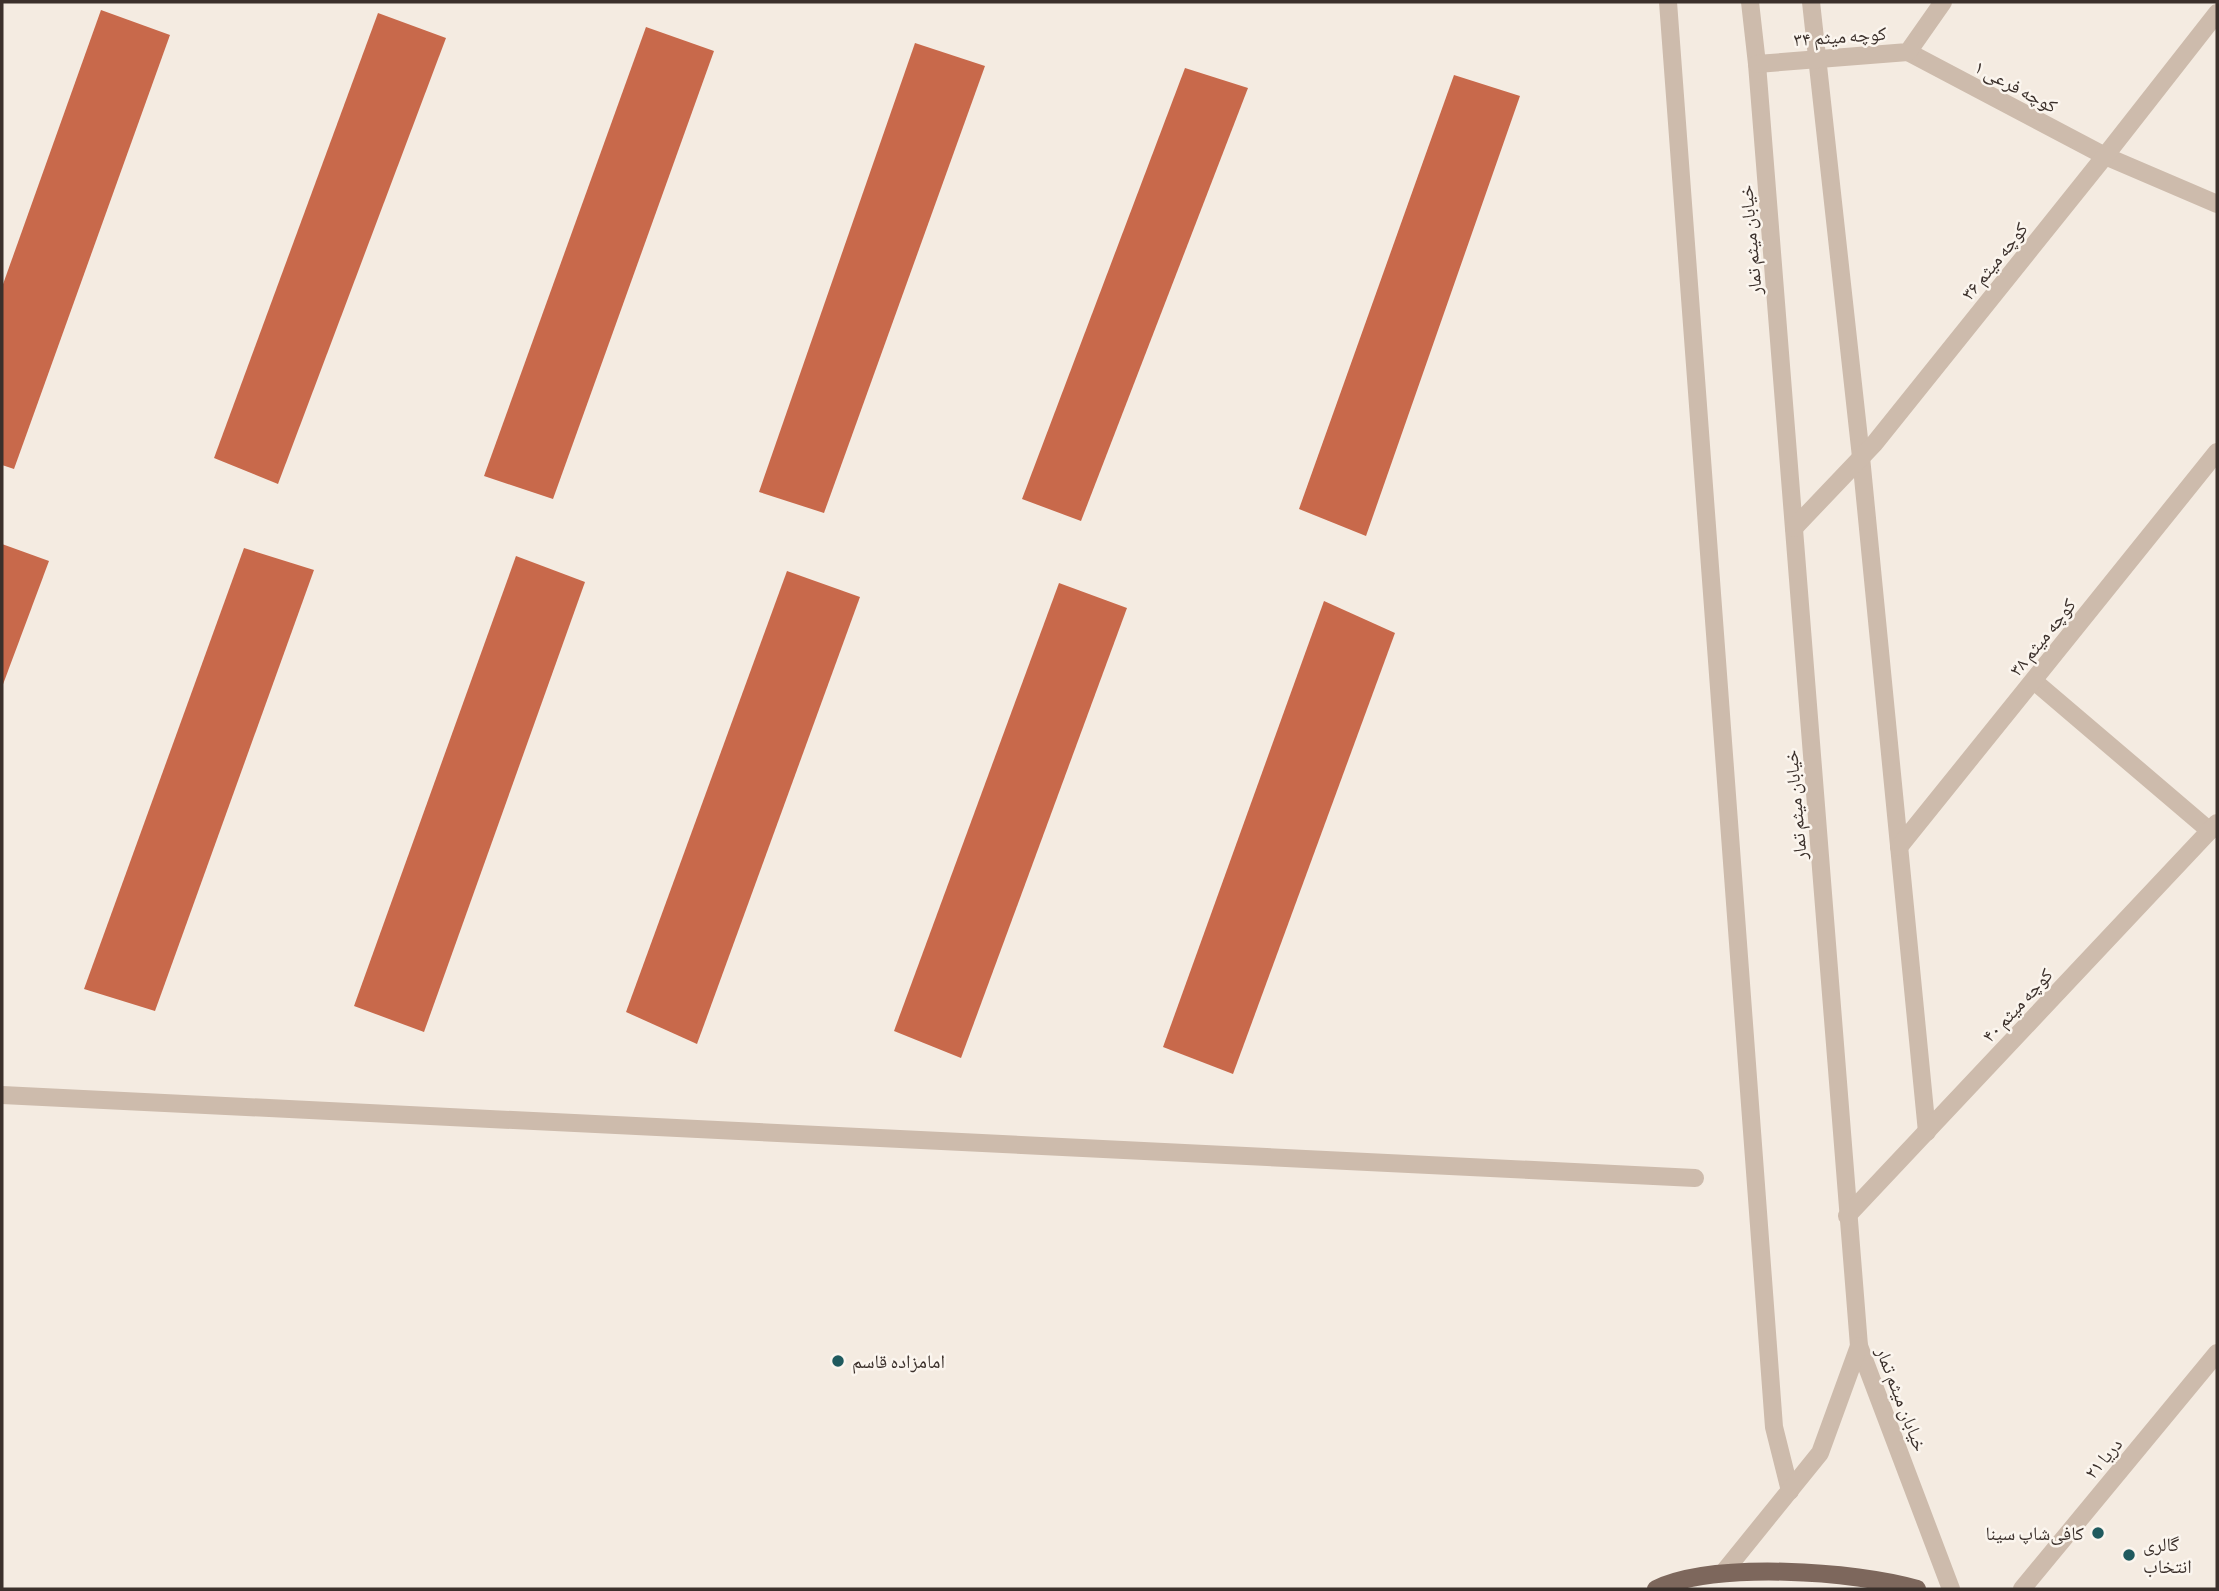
<svg xmlns="http://www.w3.org/2000/svg" width="2219" height="1591" viewBox="0 0 2219 1591" font-family="'Alegreya Sans','Noto Naskh Arabic',sans-serif">
  <style>
    .building { fill: #c8694b }
    .lines { fill: none; stroke-linecap: round; stroke-linejoin: round }
    .minor { stroke: #cdbbac; stroke-width: 18 }
    .major { stroke: #7d675c; stroke-width: 18 }
    .poi-dot { fill: #1f5a5e; stroke: #fbf5ee; stroke-width: 2.5 }
    .labels { text-anchor: middle; stroke-width: 5; stroke-linejoin: round; paint-order: stroke }
    .street-label { font-size: 19px; fill: #3b302b; stroke: #fbf5ee }
    .poi-label { font-size: 19px; fill: #3b302b; stroke: #fbf5ee; text-anchor: start }
  </style>
  <rect width="100%" height="100%" fill="#f4ebe1"/>
  <g class="building">
    <polygon points="101,10 170,35 14,469 2,465 2,287"/>
    <polygon points="378,13 446,38 278,484 214,458"/>
    <polygon points="646,27 714,51 553,499 484,476"/>
    <polygon points="915,43 985,66 824,513 759,492"/>
    <polygon points="1185,68 1248,88 1081,521 1022,499"/>
    <polygon points="1454,75 1520,96 1366,536 1299,509"/>
    <polygon points="2,544 49,561 2,687"/>
    <polygon points="244,548 314,570 155,1011 84,989"/>
    <polygon points="516,556 585,582 424,1032 354,1006"/>
    <polygon points="787,571 860,597 697,1044 626,1012"/>
    <polygon points="1059,583 1127,608 961,1058 894,1031"/>
    <polygon points="1324,601 1395,633 1233,1074 1163,1047"/>
  </g>
  <g class="lines">
    <g class="minor">
      <polyline points="1668,2 1774,1427 1790,1491"/>
      <polyline points="1750,2 1757,64 1859,1346 1951,1589"/>
      <polyline points="1811,2 1861,457 1927,1132"/>
      <polyline points="1908,52 2105,156 2217,204"/>
      <polyline points="1757,64 1908,52 1943,2"/>
      <polyline points="1794,528 1874,444 2105,156 2217,13"/>
      <polyline points="2034,681 2210,831"/>
      <polyline points="1899,847 2217,452"/>
      <polyline points="2,1095 1695,1178"/>
      <polyline points="1847,1216 2217,823"/>
      <polyline points="1723,1573 1820,1453 1859,1346"/>
      <polyline points="2022,1589 2217,1353"/>
    </g>
    <path class="major" d="M1656,1589C1714,1561 1855,1571 1917,1589"/>
  </g>
  <g class="poi-dot">
    <circle cx="838" cy="1361" r="7"/>
    <circle cx="2098" cy="1533" r="7"/>
    <circle cx="2129" cy="1555" r="7"/>
  </g>
  <g class="labels">
    <g class="street-label">
      <text transform="translate(1840 36) rotate(-4)" y="7">کوچه میثم ۳۴</text>
      <text transform="translate(2016 86) rotate(28)" y="7">کوچه فرعی ۱</text>
      <text transform="translate(1750 240) rotate(-95)" y="7">خیابان میثم تمار</text>
      <text transform="translate(1994 261) rotate(-51)" y="7">کوچه میثم ۳۶</text>
      <text transform="translate(2042 637) rotate(-51)" y="7">کوچه میثم ۳۸</text>
      <text transform="translate(1795 805) rotate(-95)" y="7">خیابان میثم تمار</text>
      <text transform="translate(2017 1005) rotate(-47)" y="7">کوچه میثم ۴۰</text>
      <text transform="translate(1902 1399) rotate(69)" y="7">خیابان میثم تمار</text>
      <text transform="translate(2103 1458) rotate(-50)" y="7">دریا ۲۱</text>
    </g>
    <g class="poi-label">
      <text x="852" y="1368">امامزاده قاسم</text>
      <text x="2084" y="1540" text-anchor="end">کافی‌شاپ سینا</text>
      <text x="2143" y="1551">گالری<tspan x="2143" dy="22">انتخاب</tspan></text>
    </g>
  </g>
  <rect width="2219" height="1591" fill="none" stroke="#3b302b" stroke-width="7"/>
</svg>
